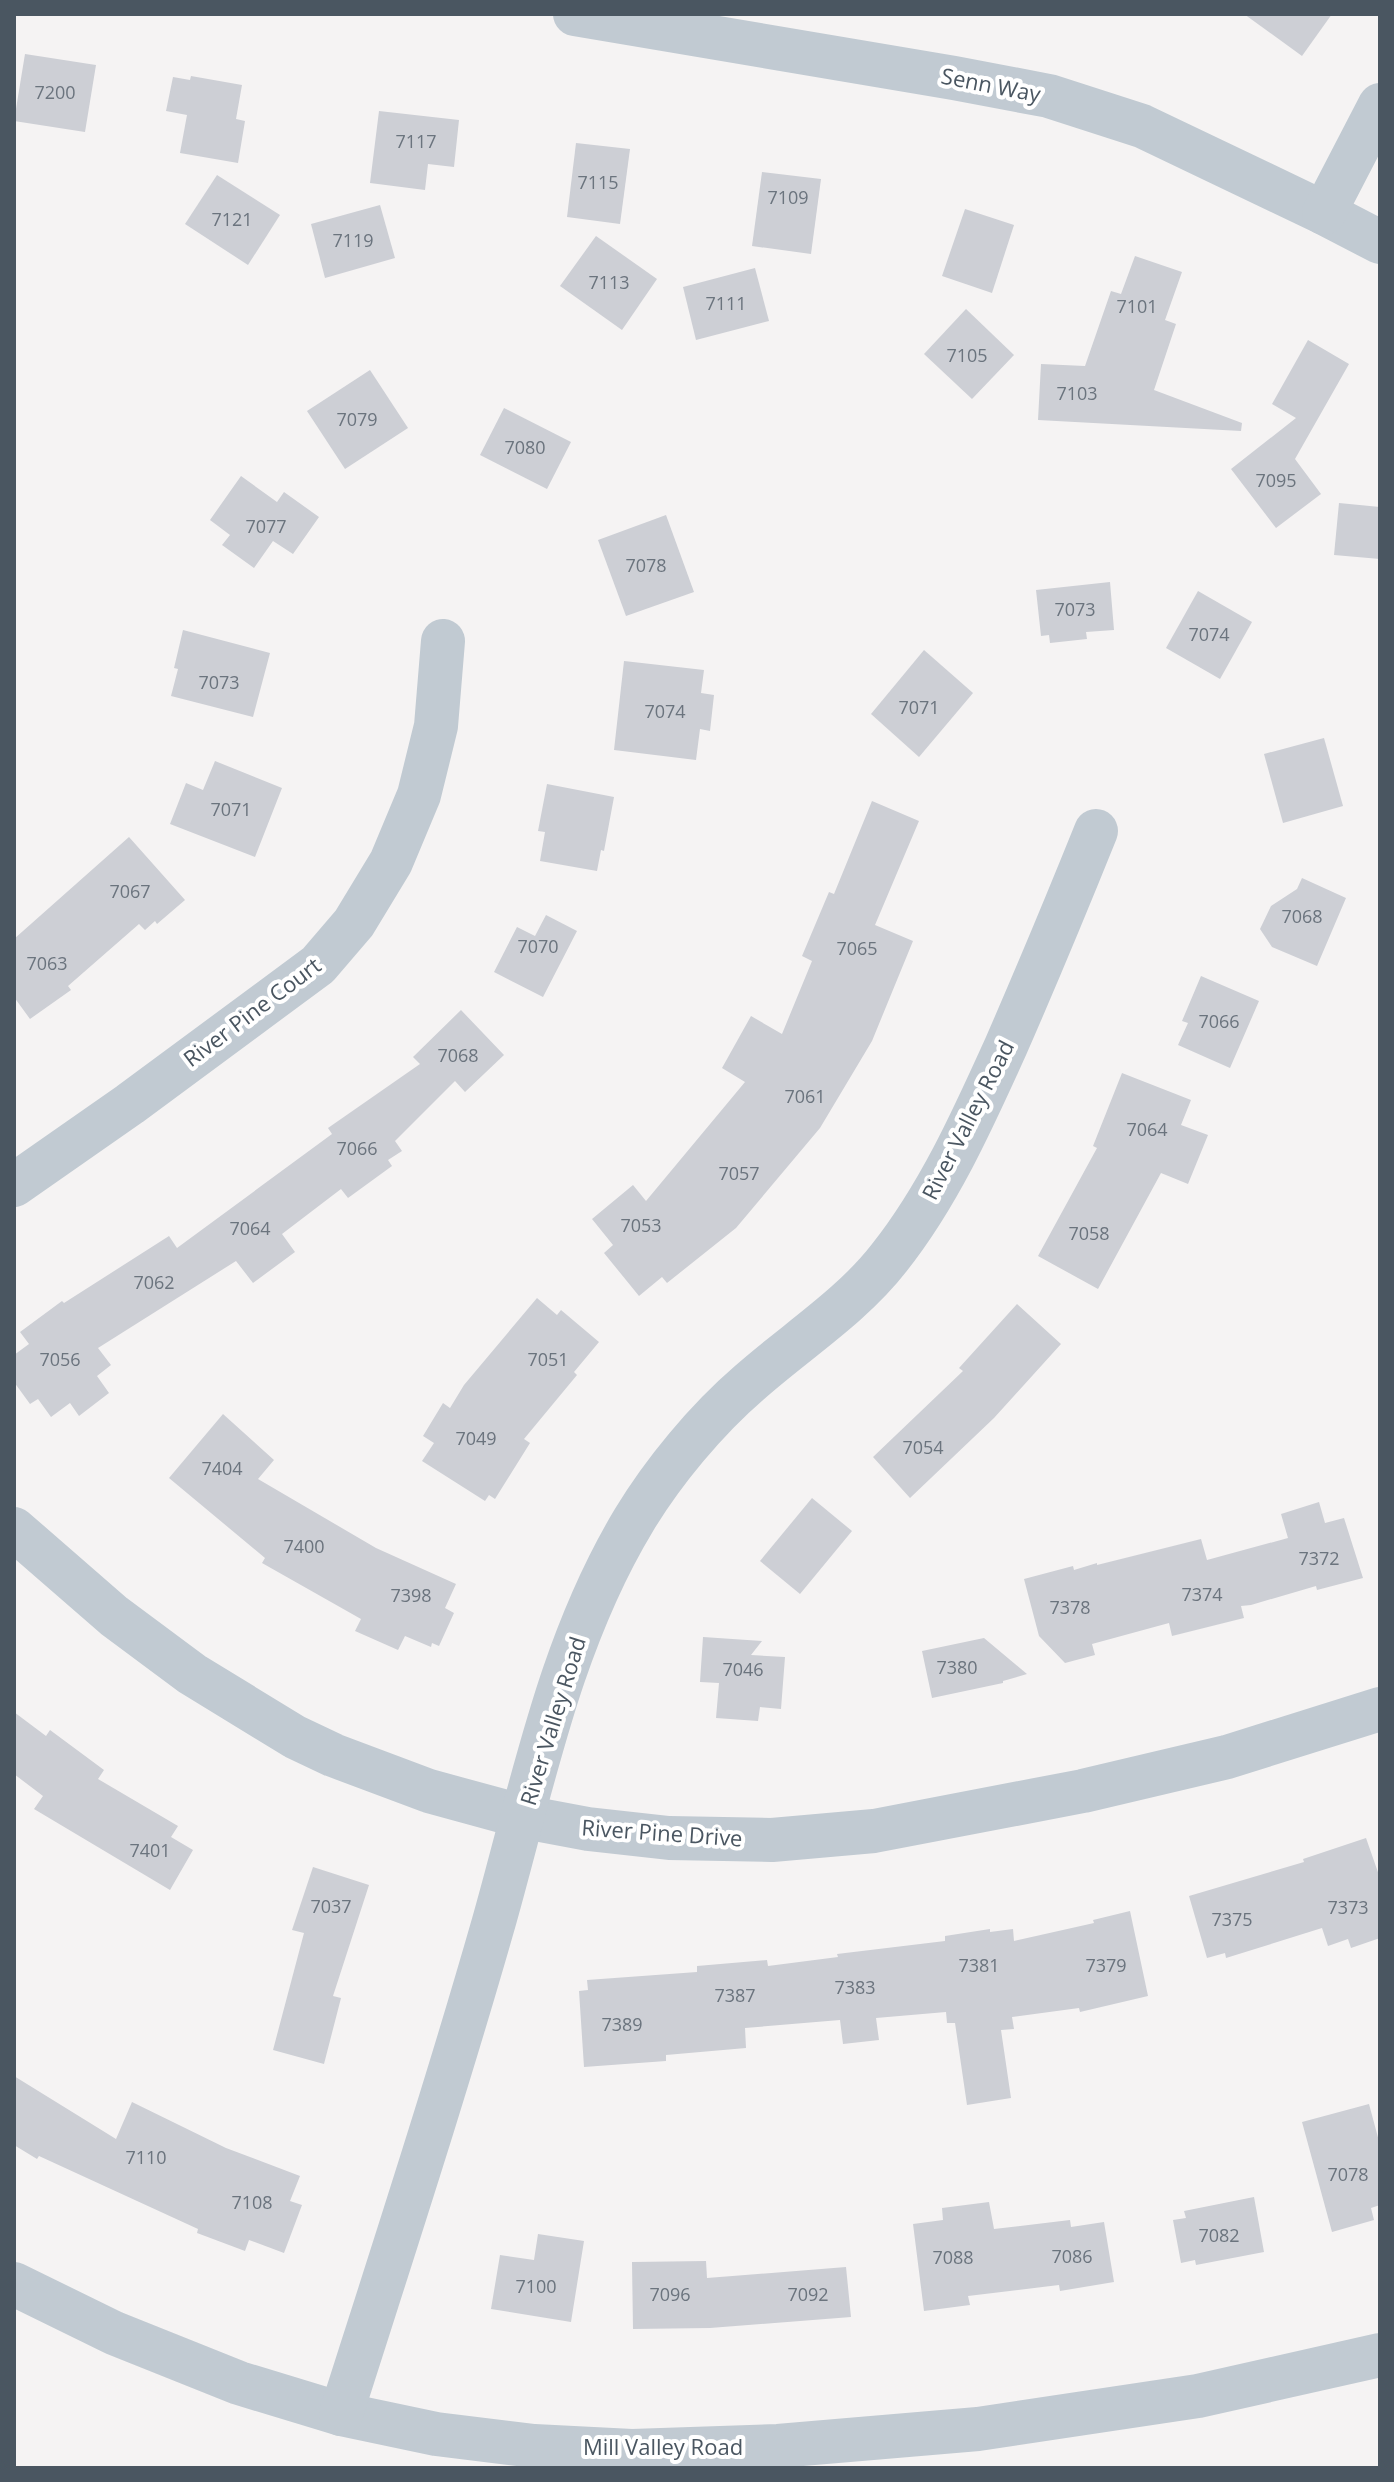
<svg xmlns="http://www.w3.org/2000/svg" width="1394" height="2482" viewBox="0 0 1394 2482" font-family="'Open Sans',sans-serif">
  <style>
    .building { fill: #cdcfd5 }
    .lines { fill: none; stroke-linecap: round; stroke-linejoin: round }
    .minor { stroke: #c1cad2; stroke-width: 44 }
    .labels { text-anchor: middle; stroke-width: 8; stroke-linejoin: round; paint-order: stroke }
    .number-label { font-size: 18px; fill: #6b747e }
    .street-label { font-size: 22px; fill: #4a5661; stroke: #fff }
  </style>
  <rect width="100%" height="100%" fill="#f5f3f3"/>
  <g class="building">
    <polygon points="1244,14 1332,14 1302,56"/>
    <polygon points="25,54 96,65 85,132 14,121"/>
    <polygon points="191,76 242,85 236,119 245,121 238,163 180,153 187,115 166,111 173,77 190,80"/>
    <polygon points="379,111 459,120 454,167 428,164 425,190 370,183"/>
    <polygon points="576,143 630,149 620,224 567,217"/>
    <polygon points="762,172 821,179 811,254 752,246"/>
    <polygon points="217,175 280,215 248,265 185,224"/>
    <polygon points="380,205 395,258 325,278 311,224"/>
    <polygon points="965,209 1014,225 992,293 942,276"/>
    <polygon points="596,236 657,279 622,330 560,286"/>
    <polygon points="1135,256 1182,272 1165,320 1176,324 1154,390 1242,423 1241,431 1038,420 1041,364 1085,366 1111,291 1121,294"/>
    <polygon points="755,268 769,321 696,340 683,287"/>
    <polygon points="966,309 1014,355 972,399 924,354"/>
    <polygon points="1308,340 1349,364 1295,459 1321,494 1276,528 1231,469 1296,418 1272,404"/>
    <polygon points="370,370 408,428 345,469 307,411"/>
    <polygon points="504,408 571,442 547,489 480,455"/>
    <polygon points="241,476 277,502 284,492 319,517 293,554 273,541 254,568 222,545 230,535 210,520"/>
    <polygon points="1339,503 1380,507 1380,559 1334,555"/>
    <polygon points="666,515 694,592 626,616 598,540"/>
    <polygon points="1110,582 1114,630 1086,632 1087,639 1050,643 1049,635 1041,636 1036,590"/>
    <polygon points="1198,591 1252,622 1220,679 1166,648"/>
    <polygon points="183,630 270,653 253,717 171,696 178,669 174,668"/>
    <polygon points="924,650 973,693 919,757 871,714"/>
    <polygon points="624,661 704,670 701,693 714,695 710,731 700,729 696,760 614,750"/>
    <polygon points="1324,738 1343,806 1283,823 1264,754"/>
    <polygon points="215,761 282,788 255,857 170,824 186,783 203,790"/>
    <polygon points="547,784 614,797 604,851 601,850 597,871 540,861 545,832 538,831"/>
    <polygon points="872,801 919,821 875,925 913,941 872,1041 820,1128 736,1228 667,1283 662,1277 639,1296 604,1253 613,1245 592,1219 633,1185 646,1201 745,1082 722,1068 751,1016 782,1034 812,961 802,956 829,892 834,894"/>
    <polygon points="129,837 185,900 157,924 155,921 145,930 139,924 68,986 71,990 30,1019 14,997 14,939"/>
    <polygon points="1302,878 1346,898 1317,966 1272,947 1260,929 1271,906 1297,889"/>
    <polygon points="546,915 577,931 543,997 494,972 517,927 535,936"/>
    <polygon points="1201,976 1259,1001 1230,1068 1178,1045 1188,1023 1182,1021"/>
    <polygon points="461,1010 504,1055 465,1092 455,1081 395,1141 402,1151 388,1160 392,1166 348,1198 341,1189 282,1234 295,1252 253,1283 236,1261 98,1348 111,1365 97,1376 109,1393 79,1416 70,1403 51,1417 38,1399 30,1404 14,1382 14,1355 29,1344 20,1332 62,1301 64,1303 169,1236 177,1248 332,1134 328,1128 420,1064 413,1057"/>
    <polygon points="1122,1073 1191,1100 1181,1125 1208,1135 1188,1184 1161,1173 1098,1289 1038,1256 1097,1148 1093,1146"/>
    <polygon points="537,1298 557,1315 561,1310 599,1342 574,1372 577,1375 524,1439 530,1443 495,1499 489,1495 485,1501 422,1461 434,1443 423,1436 443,1403 450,1408 464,1385"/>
    <polygon points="1017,1304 1061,1344 994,1418 910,1498 873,1457 963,1371 959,1368"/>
    <polygon points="223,1414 274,1460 258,1479 376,1548 456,1584 445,1608 454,1613 439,1646 432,1643 431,1647 405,1636 398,1650 355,1631 361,1619 262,1563 265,1558 169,1478"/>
    <polygon points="812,1498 852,1531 800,1594 760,1561"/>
    <polygon points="1319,1502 1325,1523 1344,1518 1363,1578 1317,1590 1316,1586 1251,1605 1241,1606 1244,1618 1172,1636 1169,1623 1092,1644 1095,1655 1065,1663 1039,1636 1024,1579 1073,1566 1074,1570 1097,1563 1097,1565 1201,1539 1207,1560 1288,1538 1281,1514"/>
    <polygon points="703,1637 762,1641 751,1655 785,1657 781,1709 760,1707 758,1721 716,1718 719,1683 700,1682"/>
    <polygon points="984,1638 1027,1674 1003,1681 1003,1683 932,1698 922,1651"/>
    <polygon points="14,1712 46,1736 50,1730 104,1770 98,1779 178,1826 171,1837 193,1850 170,1890 34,1809 43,1796 14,1774"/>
    <polygon points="1366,1838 1380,1878 1380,1938 1351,1948 1348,1939 1328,1946 1322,1928 1226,1958 1225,1953 1207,1958 1189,1896 1304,1862 1303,1859"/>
    <polygon points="313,1867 369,1885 333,1996 341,1998 324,2064 273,2050 304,1933 292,1930"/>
    <polygon points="1130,1911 1148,1996 1080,2012 1079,2008 1012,2017 1014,2029 1001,2030 1011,2098 967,2105 955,2023 947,2023 946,2012 876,2018 879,2040 843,2044 840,2020 745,2028 746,2048 666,2055 666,2061 584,2067 579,1991 588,1990 587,1980 697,1972 697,1966 767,1960 768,1966 838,1957 837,1954 945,1941 945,1936 990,1929 990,1932 1013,1929 1014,1941 1094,1923 1093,1920"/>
    <polygon points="14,2076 116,2139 132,2102 226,2148 300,2176 290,2201 302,2205 284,2253 249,2240 245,2251 197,2233 198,2229 39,2156 37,2159 14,2145"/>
    <polygon points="1369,2104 1380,2145 1380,2205 1371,2208 1374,2220 1332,2232 1302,2122"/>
    <polygon points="1254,2197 1264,2252 1196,2265 1195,2260 1181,2263 1173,2220 1186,2218 1184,2211"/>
    <polygon points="989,2202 994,2229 1070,2220 1071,2227 1104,2222 1114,2282 1060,2291 1059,2285 968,2296 970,2305 924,2311 913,2224 943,2220 942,2208"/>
    <polygon points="538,2234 584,2241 571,2322 491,2309 500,2255 534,2260"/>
    <polygon points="706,2261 707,2278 846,2267 851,2317 710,2328 633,2329 632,2262"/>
  </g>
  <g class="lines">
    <g class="minor">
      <polyline points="575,14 954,78 1049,96 1142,126 1324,213 1380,242"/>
      <polyline points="1324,213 1380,105"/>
      <polyline points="14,1185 130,1104 318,965 354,923 391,862 419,795 436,726 443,641"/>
      <polyline points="14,1529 114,1616 192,1674 295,1737 333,1755 429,1791 524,1817 588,1829 669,1838 772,1840 874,1831 1083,1791 1227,1757 1380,1709"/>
      <polyline points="14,2284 114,2333 239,2383 341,2414 436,2434 534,2446 632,2451 778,2446 978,2429 1198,2396 1380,2355"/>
      <path d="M341,2414C393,2251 446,2089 493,1925C532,1788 559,1644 634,1520C663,1472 706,1420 749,1383C795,1342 851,1307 889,1258C939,1195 973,1119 1006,1046C1037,975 1067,903 1096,831"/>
    </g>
  </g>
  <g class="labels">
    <g class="number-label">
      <text x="55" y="99">7200</text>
      <text x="416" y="148">7117</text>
      <text x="598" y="189">7115</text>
      <text x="788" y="204">7109</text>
      <text x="232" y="226">7121</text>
      <text x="353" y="247">7119</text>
      <text x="609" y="289">7113</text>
      <text x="726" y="310">7111</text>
      <text x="1137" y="313">7101</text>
      <text x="967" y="362">7105</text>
      <text x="1077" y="400">7103</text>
      <text x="357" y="426">7079</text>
      <text x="525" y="454">7080</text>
      <text x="1276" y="487">7095</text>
      <text x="266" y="533">7077</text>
      <text x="646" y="572">7078</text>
      <text x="1075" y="616">7073</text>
      <text x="1209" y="641">7074</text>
      <text x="219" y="689">7073</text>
      <text x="919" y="714">7071</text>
      <text x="665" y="718">7074</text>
      <text x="231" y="816">7071</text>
      <text x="130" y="898">7067</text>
      <text x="1302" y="923">7068</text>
      <text x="538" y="953">7070</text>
      <text x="857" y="955">7065</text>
      <text x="47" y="970">7063</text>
      <text x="1219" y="1028">7066</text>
      <text x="458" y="1062">7068</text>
      <text x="805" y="1103">7061</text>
      <text x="1147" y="1136">7064</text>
      <text x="357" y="1155">7066</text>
      <text x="739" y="1180">7057</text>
      <text x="641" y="1232">7053</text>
      <text x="250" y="1235">7064</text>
      <text x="1089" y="1240">7058</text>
      <text x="154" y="1289">7062</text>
      <text x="60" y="1366">7056</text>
      <text x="548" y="1366">7051</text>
      <text x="476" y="1445">7049</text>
      <text x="923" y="1454">7054</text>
      <text x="222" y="1475">7404</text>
      <text x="304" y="1553">7400</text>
      <text x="1319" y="1565">7372</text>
      <text x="1202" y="1601">7374</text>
      <text x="411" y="1602">7398</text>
      <text x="1070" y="1614">7378</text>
      <text x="957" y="1674">7380</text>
      <text x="743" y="1676">7046</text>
      <text x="150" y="1857">7401</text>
      <text x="331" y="1913">7037</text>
      <text x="1348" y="1914">7373</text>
      <text x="1232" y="1926">7375</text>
      <text x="979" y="1972">7381</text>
      <text x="1106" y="1972">7379</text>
      <text x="855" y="1994">7383</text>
      <text x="735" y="2002">7387</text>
      <text x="622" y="2031">7389</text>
      <text x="146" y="2164">7110</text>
      <text x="1348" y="2181">7078</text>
      <text x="252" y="2209">7108</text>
      <text x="1219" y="2242">7082</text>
      <text x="1072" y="2263">7086</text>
      <text x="953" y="2264">7088</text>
      <text x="536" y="2293">7100</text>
      <text x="670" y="2301">7096</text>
      <text x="808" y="2301">7092</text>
    </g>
    <g class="street-label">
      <text transform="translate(991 85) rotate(11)" y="8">Senn Way</text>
      <text transform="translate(252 1012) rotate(-37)" y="8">River Pine Court</text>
      <text transform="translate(968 1120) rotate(-63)" y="8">River Valley Road</text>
      <text transform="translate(553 1721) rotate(-73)" y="8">River Valley Road</text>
      <text transform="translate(662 1833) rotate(4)" y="8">River Pine Drive</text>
      <text x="663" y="2455">Mill Valley Road</text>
    </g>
  </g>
  <rect width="1394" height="2482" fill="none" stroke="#4a5661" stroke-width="32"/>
</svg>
